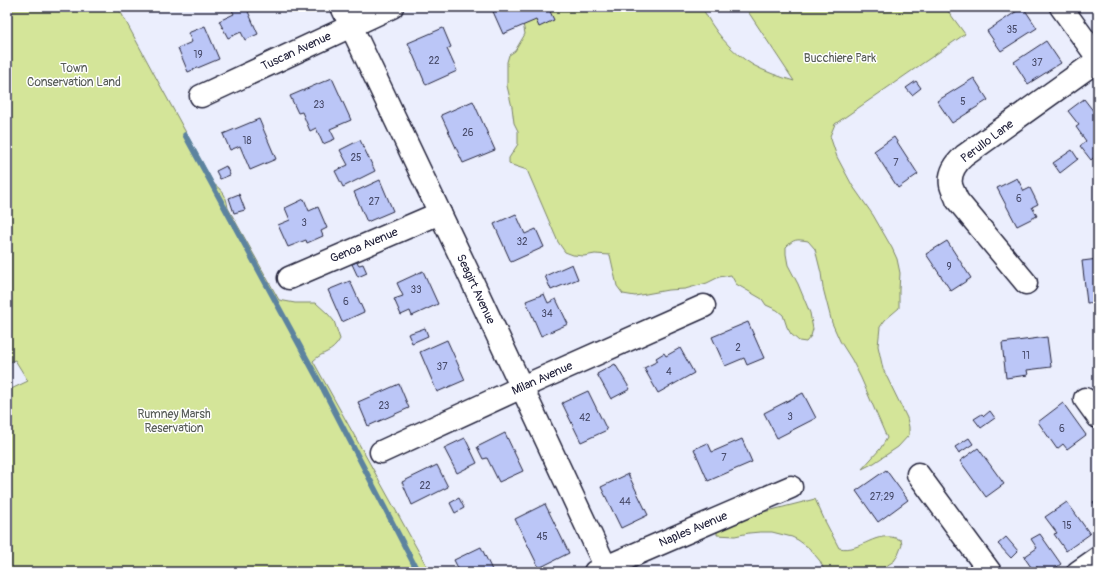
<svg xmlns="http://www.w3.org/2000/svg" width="1105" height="579" viewBox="0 0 1105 579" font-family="Pangolin,sans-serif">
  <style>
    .green { fill: #d4e599; stroke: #7b846a }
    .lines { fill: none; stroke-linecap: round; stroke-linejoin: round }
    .stream { stroke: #5c839f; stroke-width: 5.5 }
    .building { fill: #bbc6f7; stroke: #22223b }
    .minor-casing { stroke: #22223b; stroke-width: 25 }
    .minor { stroke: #fff; stroke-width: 22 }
    .labels { text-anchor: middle; stroke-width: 3; stroke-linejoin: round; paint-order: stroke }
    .number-label { font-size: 10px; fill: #484b6a }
    .street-label { font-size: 12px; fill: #22223b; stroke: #fff }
    .park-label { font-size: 12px; fill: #575c57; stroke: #fff }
  </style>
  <rect width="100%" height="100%" fill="#ebeefd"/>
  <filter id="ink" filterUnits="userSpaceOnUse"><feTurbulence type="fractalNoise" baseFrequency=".025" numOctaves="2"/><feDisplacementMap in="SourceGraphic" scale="8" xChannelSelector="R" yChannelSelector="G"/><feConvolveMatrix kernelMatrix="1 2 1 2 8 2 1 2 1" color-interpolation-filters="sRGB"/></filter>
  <g filter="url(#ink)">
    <g class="green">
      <path d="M7,7H118L160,85L214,184C224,192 226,195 228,208L279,300L295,303H316L328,314L334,321L340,339C332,354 323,351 313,361L430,572H7V391L28,381L15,360L7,363Z"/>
      <path d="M520,7H702C713,30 731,52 753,65C766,72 780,77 794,81L745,7H945L965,34L835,124L830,136L837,157L852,185L873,215L892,248L897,259L900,273L899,290V308L885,320L880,327L878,346L883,369L907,418L909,427V435L898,447L874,463L862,469L880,449L887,438L861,378L852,360L840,341L832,323L823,288L821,273L815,249L808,241C796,239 794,239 786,247V254L788,265L798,284L810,313L813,329L811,336L806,342L799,341L791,334L787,327L783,315L777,310L766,305L762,299L736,284L731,275L719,277L707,283L685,289L668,290L635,296L623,294L617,286L610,255L595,254L584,256L573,255L565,252L558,242L527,170L509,164V158L518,144V131L514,123L512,107L507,86V62L509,55L515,51L525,34Z"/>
      <path d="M815,499L825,521L839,548C862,553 875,528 901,540L902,545L898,555L894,561L877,572H825L820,561L809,548L798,540L792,537L772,532H760L749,533L735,536L717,535V529L748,516Z"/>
    </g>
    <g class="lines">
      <polyline class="stream" points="185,135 320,383 418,572"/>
    </g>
    <g class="building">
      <polygon points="234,7 246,7 258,34 245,40 241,32 228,38 219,21 234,14 231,8"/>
      <polygon points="491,7 548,7 554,20 539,27 536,20 503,34"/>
      <polygon points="1023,7 1037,28 1001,51 987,31"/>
      <polygon points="205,26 219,59 188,72 178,48 192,42 188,33"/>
      <polygon points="443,28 451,47 447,49 457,71 426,85 408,43"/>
      <polygon points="1046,41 1061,63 1028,84 1014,62"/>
      <polygon points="332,78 351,120 330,129 335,139 323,144 316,128 310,131 302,112 298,113 290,96"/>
      <polygon points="974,78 988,100 952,123 937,101"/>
      <polygon points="916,81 921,88 912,95 906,88"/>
      <polygon points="1084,99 1098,117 1098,154 1091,160 1080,146 1086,141 1076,127 1079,125 1068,111"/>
      <polygon points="473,101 495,150 463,163 441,115"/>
      <polygon points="259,119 276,159 250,170 240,146 230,150 223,134"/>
      <polygon points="894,137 918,174 898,188 874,151"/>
      <polygon points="360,140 375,171 343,187 335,171 348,165 340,150"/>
      <polygon points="1072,150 1078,159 1060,173 1053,163"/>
      <polygon points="226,166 230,175 220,179 216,171"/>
      <polygon points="1017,178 1024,191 1030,188 1038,204 1032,207 1037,216 1017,226 997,188"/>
      <polygon points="380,180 393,211 367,222 354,192"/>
      <polygon points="239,194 245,210 234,213 229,198"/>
      <polygon points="304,199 309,211 318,207 327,228 321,231 323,236 307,243 306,240 288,247 278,225 290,220 285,208"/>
      <polygon points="516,214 525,234 536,229 544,247 511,262 494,224"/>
      <polygon points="947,241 971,278 951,291 926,254"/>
      <polygon points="1098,259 1098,302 1087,303 1082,261"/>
      <polygon points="357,262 359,265 363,264 367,273 358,277 352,264"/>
      <polygon points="572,264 578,279 551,290 545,276"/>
      <polygon points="423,271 438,304 412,316 410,311 401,315 394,299 403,296 397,283"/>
      <polygon points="350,281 364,312 342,322 328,290"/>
      <polygon points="544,294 548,303 556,299 568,324 541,336 526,301"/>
      <polygon points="748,322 764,358 747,365 744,358 725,366 712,337"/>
      <polygon points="425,328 428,336 412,343 408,334"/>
      <polygon points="1047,337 1051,367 1027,370 1028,375 1006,378 1002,343"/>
      <polygon points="447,340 465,380 437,392 420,352"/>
      <polygon points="680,348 694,373 658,393 644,368 658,361 656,358 664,353 666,356"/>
      <polygon points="615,364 630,389 611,399 597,374"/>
      <polygon points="399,384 409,408 368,426 358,402"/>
      <polygon points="588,391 607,430 581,442 562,403"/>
      <polygon points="803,393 816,418 777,438 764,413"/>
      <polygon points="1063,403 1086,435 1067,449 1063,444 1057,449 1038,422"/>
      <polygon points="990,411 995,418 981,428 974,419 982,414 984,416"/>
      <polygon points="505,433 523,471 499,482 487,458 483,459 477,447"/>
      <polygon points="465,438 477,463 457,473 444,448"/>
      <polygon points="969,438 973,444 959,453 955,447"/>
      <polygon points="742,439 752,462 708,481 694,449 708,443 712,452"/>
      <polygon points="978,448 1004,484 986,497 960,461"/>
      <polygon points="437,465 448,487 412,505 402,482"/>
      <polygon points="886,470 908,500 878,522 856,491"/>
      <polygon points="628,474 648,515 621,528 601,487"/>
      <polygon points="459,498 464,508 455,513 450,503"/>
      <polygon points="1098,498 1098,509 1093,502"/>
      <polygon points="1067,502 1090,534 1066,551 1054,534 1057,533 1045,517"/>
      <polygon points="545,504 569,553 539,568 515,519"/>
      <polygon points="1040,534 1061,564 1050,572 1041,572 1037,567 1033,570 1024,557 1037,548 1031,539"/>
      <polygon points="1006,537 1018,551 1011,558 998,544"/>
      <polygon points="481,547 493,572 460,572 454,560"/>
      <polygon points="679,568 681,572 671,572"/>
      <polygon points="965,568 968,572 959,572"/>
    </g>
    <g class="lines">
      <defs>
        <g id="minor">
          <polyline points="342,7 466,268 608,572"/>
          <polyline points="1061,7 1098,58"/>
          <polyline points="201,96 392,7"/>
          <polyline points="289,278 440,213"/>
          <path d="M1026,283L957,200C956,196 952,190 951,185C949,173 955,164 964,156L1098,60"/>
          <polyline points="1085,399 1098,417"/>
          <polyline points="381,452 522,387 704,306"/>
          <polyline points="918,474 990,572"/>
          <polyline points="595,572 606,567 791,487"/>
          <polyline points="1078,572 1098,558"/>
        </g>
      </defs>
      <use href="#minor" class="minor-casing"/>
      <use href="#minor" class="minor"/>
    </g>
  </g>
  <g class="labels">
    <g class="number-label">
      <text x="1012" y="33">35</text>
      <text x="198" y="58">19</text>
      <text x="434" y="64">22</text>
      <text x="1037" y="66">37</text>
      <text x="963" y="105">5</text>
      <text x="319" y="108">23</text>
      <text x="468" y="136">26</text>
      <text x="247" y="144">18</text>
      <text x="356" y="161">25</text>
      <text x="896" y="166">7</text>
      <text x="1019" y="202">6</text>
      <text x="374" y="205">27</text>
      <text x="304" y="226">3</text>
      <text x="522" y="245">32</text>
      <text x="949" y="270">9</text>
      <text x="416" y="293">33</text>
      <text x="346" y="305">6</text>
      <text x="547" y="317">34</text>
      <text x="738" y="351">2</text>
      <text x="1026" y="359">11</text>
      <text x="442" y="370">37</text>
      <text x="669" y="375">4</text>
      <text x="384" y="409">23</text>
      <text x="790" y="420">3</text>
      <text x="585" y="421">42</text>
      <text x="1062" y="432">6</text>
      <text x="724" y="461">7</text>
      <text x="425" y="489">22</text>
      <text x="882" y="500">27;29</text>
      <text x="625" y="505">44</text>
      <text x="1067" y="529">15</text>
      <text x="542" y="540">45</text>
    </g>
    <g class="street-label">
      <text transform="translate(296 51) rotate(-25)" y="4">Tuscan Avenue</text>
      <text transform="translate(987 141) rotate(-37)" y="4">Perullo Lane</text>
      <text transform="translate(364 245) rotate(-23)" y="4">Genoa Avenue</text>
      <text transform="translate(476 289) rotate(65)" y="4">Seagirt Avenue</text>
      <text transform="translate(542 378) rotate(-24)" y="4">Milan Avenue</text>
      <text transform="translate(693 529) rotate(-23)" y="4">Naples Avenue</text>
    </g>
    <g class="park-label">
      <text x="840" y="62">Bucchiere Park</text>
      <text x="74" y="72">Town<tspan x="74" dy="14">Conservation Land</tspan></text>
      <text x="174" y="418">Rumney Marsh<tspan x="174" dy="14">Reservation</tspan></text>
    </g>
  </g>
  <rect width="1105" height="579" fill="none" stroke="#fff" stroke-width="24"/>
  <rect x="12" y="12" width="1081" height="555" fill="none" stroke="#22223b" stroke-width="1.5" filter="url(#ink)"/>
</svg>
